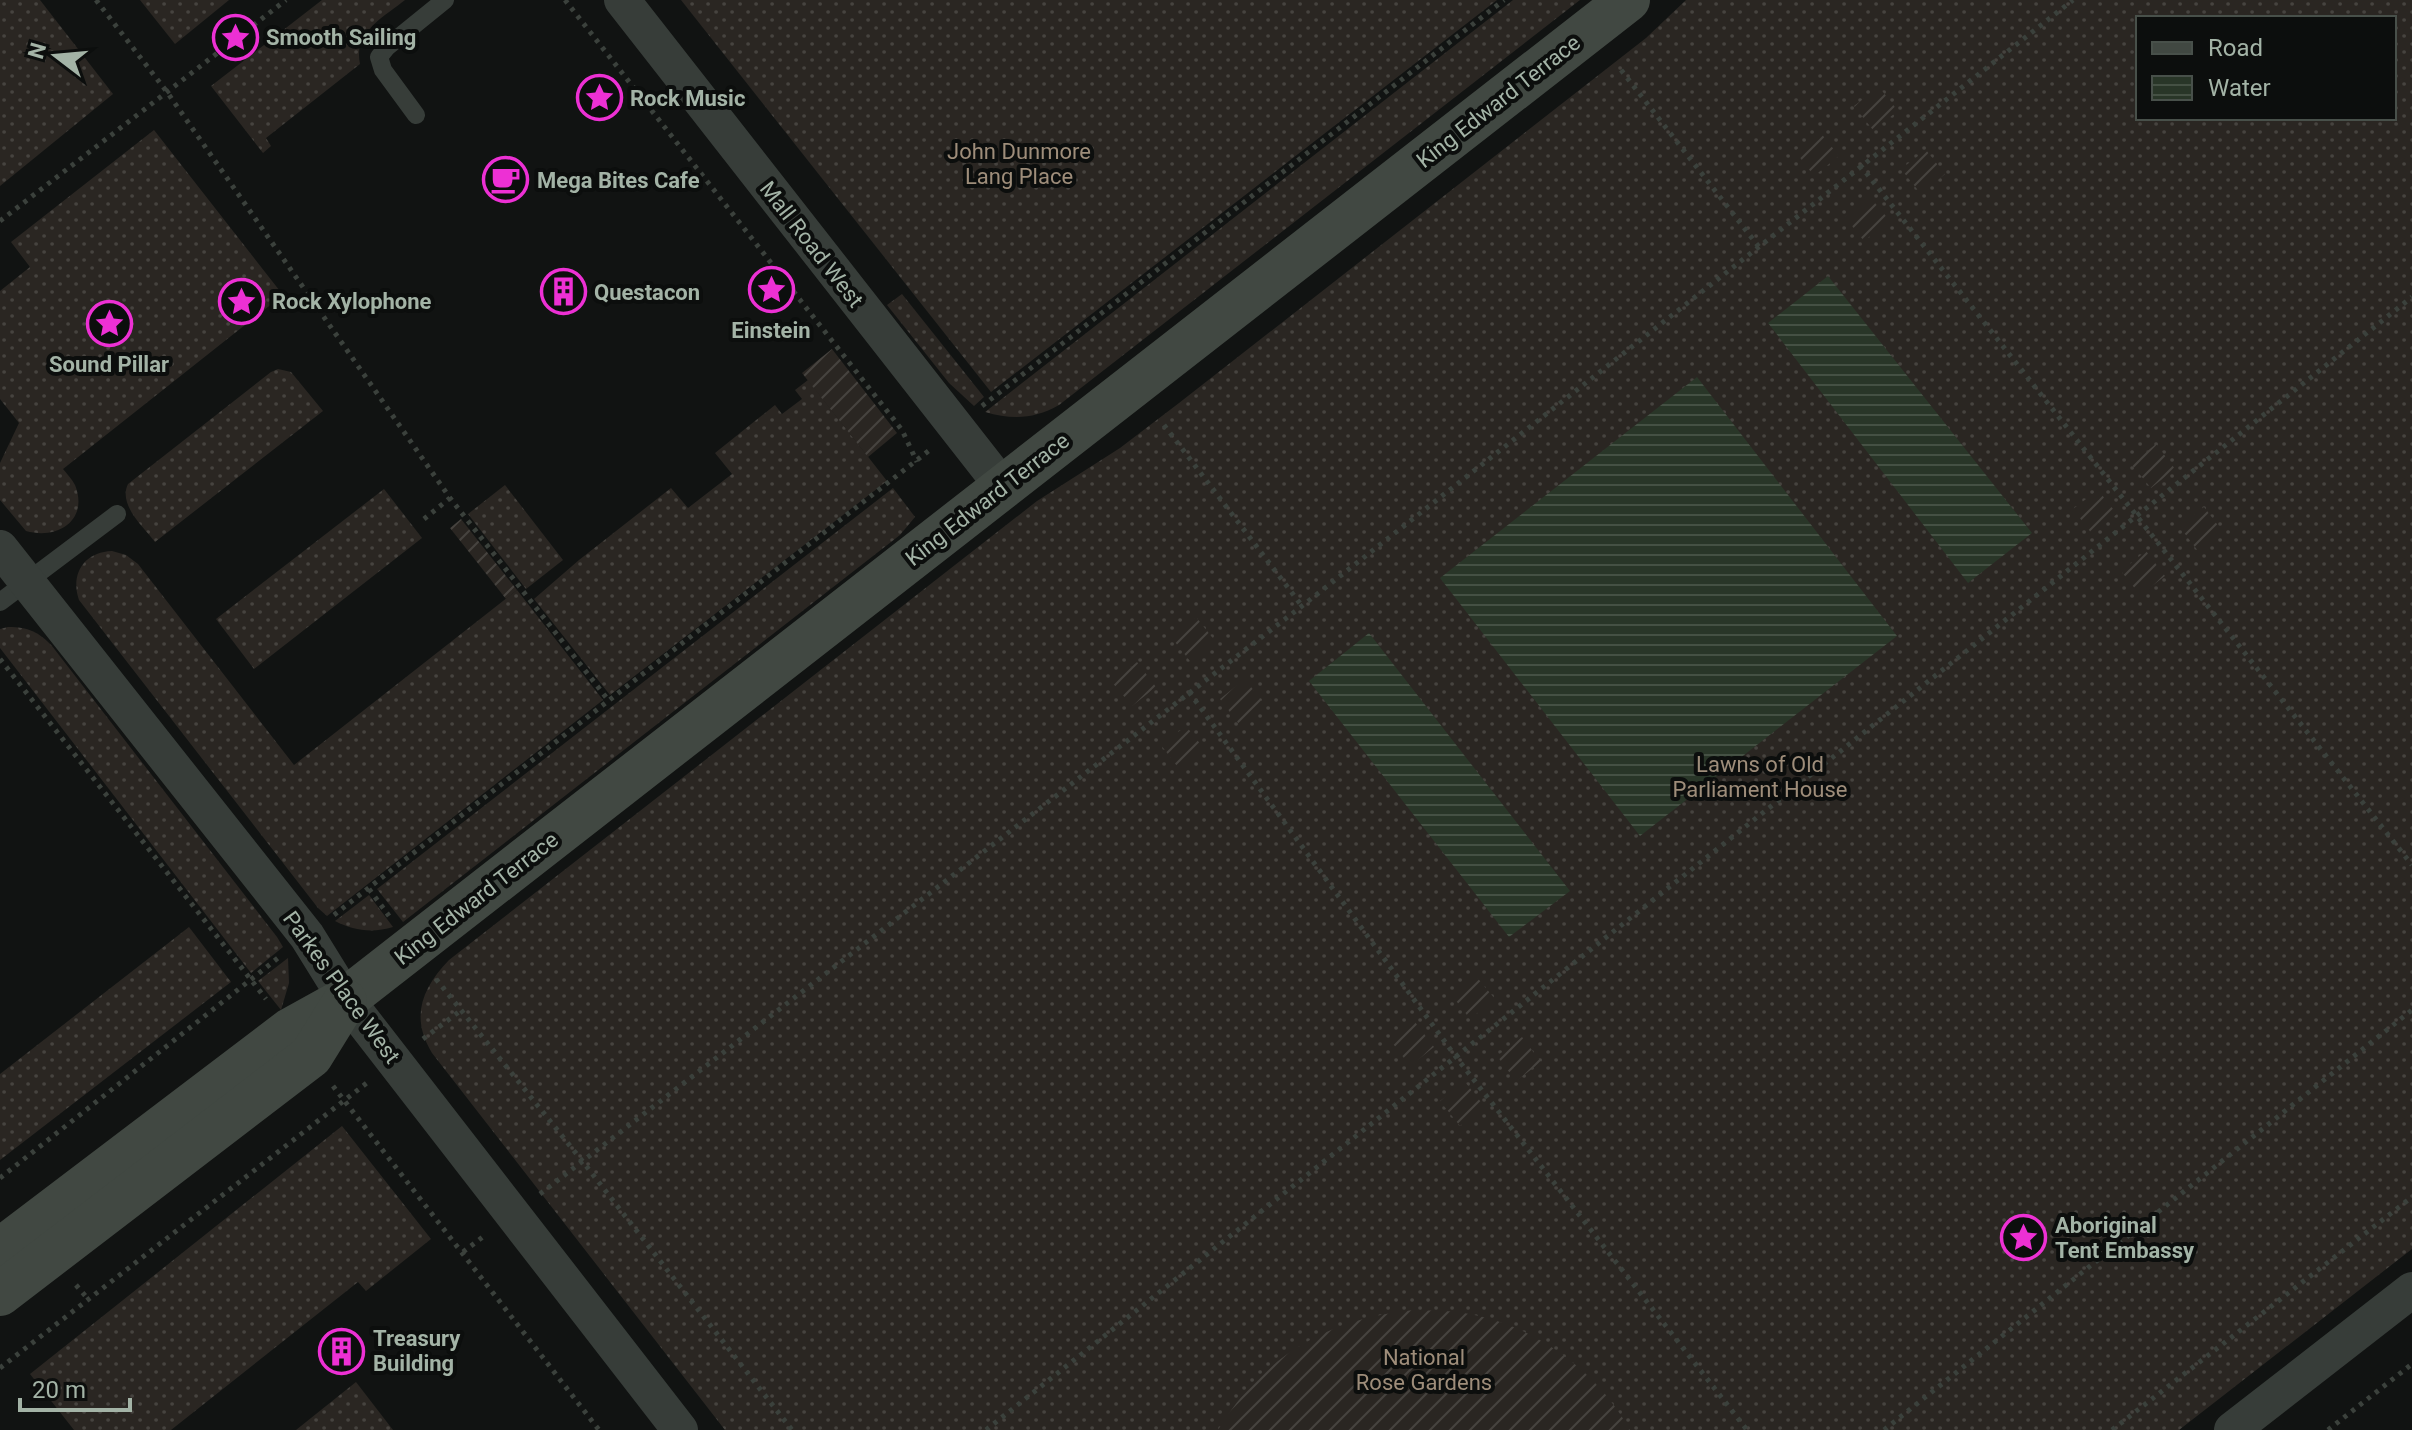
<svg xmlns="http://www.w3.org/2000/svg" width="2412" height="1430" viewBox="0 0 2412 1430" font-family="Roboto,sans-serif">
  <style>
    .grass { fill: url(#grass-dots); fill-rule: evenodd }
    .garden { fill: url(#garden-furrows) }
    .water { fill: url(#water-rules) }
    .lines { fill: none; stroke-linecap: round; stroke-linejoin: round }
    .path { stroke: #3b413c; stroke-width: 5; stroke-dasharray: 4 6; stroke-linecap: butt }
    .lane { stroke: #373d39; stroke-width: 18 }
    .street { stroke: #373d39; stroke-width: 36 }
    .secondary { stroke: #414842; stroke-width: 44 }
    .labels { text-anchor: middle; stroke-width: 8; stroke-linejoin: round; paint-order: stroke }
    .poi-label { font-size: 22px; font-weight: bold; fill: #a3b3a6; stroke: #0c0e0d; text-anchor: start }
    .street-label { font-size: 22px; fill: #a3b3a6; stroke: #0c0e0d }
    .park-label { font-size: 22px; fill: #9e8d7a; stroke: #0c0e0d }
  </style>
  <defs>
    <pattern id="grass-dots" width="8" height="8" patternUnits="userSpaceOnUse" patternTransform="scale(2)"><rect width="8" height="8" fill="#2a2622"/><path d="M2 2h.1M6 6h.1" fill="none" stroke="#46433f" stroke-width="1.8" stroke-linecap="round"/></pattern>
    <pattern id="garden-furrows" width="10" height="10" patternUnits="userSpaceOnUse" patternTransform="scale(2)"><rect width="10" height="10" fill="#2a2622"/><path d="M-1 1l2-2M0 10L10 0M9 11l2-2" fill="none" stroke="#46433f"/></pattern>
    <pattern id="water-rules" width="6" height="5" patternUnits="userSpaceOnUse" patternTransform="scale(2)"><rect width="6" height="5" fill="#293628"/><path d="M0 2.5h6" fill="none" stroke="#455144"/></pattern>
  </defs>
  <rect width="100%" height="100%" fill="#111312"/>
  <g class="grass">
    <polygon points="0,0 40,0 113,94 0,186"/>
    <polygon points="140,0 229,0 175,44"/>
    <path d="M322,0H405C384,17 353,32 360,64L266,138L271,146L263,153L211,86Z"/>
    <polygon points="681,0 1497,0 991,392"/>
    <path d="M1513,0H1580L1059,405C1034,419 1013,420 985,412Z"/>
    <path d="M1686,0H2412V1249L2179,1430H725L432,1053C410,1017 422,988 449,960L1037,501L1120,448L1179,403L1646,38ZM2138,18H2394V118H2138Z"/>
    <path d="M154,130L283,295L63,469C67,474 72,479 75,485C89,520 58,540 26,531L0,500V463L19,423L0,399V291L30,267L11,242Z"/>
    <polygon points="902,294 984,397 974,406 949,383 887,305"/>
    <path d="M278,369L291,372L323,411L155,542C143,526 118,505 128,484L271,372Z"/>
    <polygon points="808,380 887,481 610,695 534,599 579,560 671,488 688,508 732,474 715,453 775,405 782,414 802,399 795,390"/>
    <polygon points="505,485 563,560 526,589 468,514"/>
    <polygon points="893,488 915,517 900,535 403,922 377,889"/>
    <polygon points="384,489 422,538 254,669 216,619"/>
    <path d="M112,551L126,555L138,564L294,765L517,590L603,700L327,916L318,908L79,600C70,574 84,552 112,551Z"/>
    <path d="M8,627C28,627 39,632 52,646L277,937L283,947L251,973L0,648V629Z"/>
    <path d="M369,895L393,927C373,933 354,931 335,921Z"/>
    <polygon points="189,927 231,982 0,1160 0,1074"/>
    <polygon points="288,958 289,983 281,1010 258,981"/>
    <polygon points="342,1126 431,1239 366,1291 358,1282 171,1430 74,1430 30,1374"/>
    <polygon points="356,1382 393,1430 296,1430"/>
  </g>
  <g class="garden">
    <polygon points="1879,87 1898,111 1873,130 1854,106"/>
    <polygon points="1820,132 1839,156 1814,176 1795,151"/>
    <polygon points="1926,150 1945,174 1921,194 1901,169"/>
    <polygon points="1870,197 1890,221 1864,241 1845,217"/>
    <polygon points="832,349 897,433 868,457 802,373"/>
    <polygon points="2156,444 2175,469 2151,488 2131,464"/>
    <polygon points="2098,490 2117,514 2092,534 2073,509"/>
    <polygon points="2204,507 2223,532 2198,551 2179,526"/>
    <polygon points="461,519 517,590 506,599 450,528"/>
    <polygon points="2146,551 2165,576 2140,595 2121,571"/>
    <polygon points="1196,617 1215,641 1190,661 1171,637"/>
    <polygon points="1137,662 1156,687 1132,706 1112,682"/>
    <polygon points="1245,679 1264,704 1239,724 1220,699"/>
    <polygon points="1186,726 1205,750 1180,770 1161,745"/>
    <polygon points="1475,975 1495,999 1470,1019 1451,994"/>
    <polygon points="1415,1022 1434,1047 1410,1066 1391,1041"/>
    <polygon points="1522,1037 1541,1062 1516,1081 1497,1056"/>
    <polygon points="1465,1082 1485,1107 1460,1126 1440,1101"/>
    <path d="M1414,1310C1431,1311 1448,1310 1464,1313C1533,1324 1596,1369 1630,1430H1218C1263,1356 1329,1318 1414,1310Z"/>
  </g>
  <g class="water">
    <polygon points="1828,276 2032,533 1968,583 1768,323"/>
    <polygon points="1697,377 1897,636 1640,836 1440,578"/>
    <polygon points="1369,633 1570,891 1509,937 1309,681"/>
  </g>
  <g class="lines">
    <g class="path">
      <polyline points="96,0 167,92 450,498 609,701"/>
      <polyline points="565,0 902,430 917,462"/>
      <polyline points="1621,70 1759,247"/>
      <polyline points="1860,165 2412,865"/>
      <polyline points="0,221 286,0"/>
      <polyline points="982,406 1504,0"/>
      <polyline points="1164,425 1302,606"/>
      <polyline points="424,519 450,498"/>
      <polyline points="0,659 266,999"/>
      <polyline points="1189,692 1456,1057 1747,1430"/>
      <polyline points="369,889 389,916"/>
      <polyline points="334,915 931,449"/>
      <polyline points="436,979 583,1162 792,1430"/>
      <polyline points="423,1039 460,1011"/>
      <polyline points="333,1086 599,1430"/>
      <polyline points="0,1178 278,958"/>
      <polyline points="540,1194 1302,606 2073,0"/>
      <polyline points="463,1252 484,1236"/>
      <polyline points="76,1285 88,1299"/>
      <polyline points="0,1368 368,1082"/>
      <polyline points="986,1430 2412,297"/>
      <polyline points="1884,1430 2412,1010"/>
      <polyline points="2112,1430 2412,1197"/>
      <polyline points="2328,1430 2412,1364"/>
    </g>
    <g class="lane">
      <polyline points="416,115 383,70 379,57 387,47 445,0"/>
      <polyline points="0,602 117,514"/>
    </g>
    <g class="street">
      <polyline points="622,0 1003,487"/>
      <polyline points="0,548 307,936 346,999 680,1430"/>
      <polyline points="2232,1430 2412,1290"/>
    </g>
    <g class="secondary">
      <polyline points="0,1250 290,1030 346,999 1628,0"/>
      <polyline points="0,1294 311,1056 345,1001"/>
    </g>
  </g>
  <defs>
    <symbol id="sight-ring" viewBox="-11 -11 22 22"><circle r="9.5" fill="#0c0e0d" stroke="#ed30d4" stroke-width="1.5"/><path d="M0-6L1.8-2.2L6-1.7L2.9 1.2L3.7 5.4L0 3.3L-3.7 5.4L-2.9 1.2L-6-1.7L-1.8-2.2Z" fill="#ed30d4"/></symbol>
    <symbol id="cafe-ring" viewBox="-11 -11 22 22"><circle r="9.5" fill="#0c0e0d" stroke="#ed30d4" stroke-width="1.5"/><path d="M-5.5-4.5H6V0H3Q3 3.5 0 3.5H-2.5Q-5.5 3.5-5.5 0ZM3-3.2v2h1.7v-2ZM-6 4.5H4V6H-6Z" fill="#ed30d4"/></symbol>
    <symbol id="building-ring" viewBox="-11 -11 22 22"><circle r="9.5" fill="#0c0e0d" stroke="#ed30d4" stroke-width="1.5"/><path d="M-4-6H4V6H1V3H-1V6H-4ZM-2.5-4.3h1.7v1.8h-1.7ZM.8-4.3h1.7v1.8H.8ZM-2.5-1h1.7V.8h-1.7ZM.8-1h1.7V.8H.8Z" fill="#ed30d4"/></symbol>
  </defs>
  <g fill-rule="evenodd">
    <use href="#sight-ring" x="210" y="12" width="51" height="51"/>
    <use href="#sight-ring" x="574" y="72" width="51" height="51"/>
    <use href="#cafe-ring" x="480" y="154" width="51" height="51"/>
    <use href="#sight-ring" x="746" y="264" width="51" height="51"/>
    <use href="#building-ring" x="538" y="266" width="51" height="51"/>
    <use href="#sight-ring" x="216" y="276" width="51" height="51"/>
    <use href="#sight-ring" x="84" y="298" width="51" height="51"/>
    <use href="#sight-ring" x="1998" y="1212" width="51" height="51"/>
    <use href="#building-ring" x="316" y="1326" width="51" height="51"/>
  </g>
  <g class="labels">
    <g class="poi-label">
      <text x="266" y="45">Smooth Sailing</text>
      <text x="630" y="106">Rock Music</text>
      <text x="537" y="188">Mega Bites Cafe</text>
      <text x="594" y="300">Questacon</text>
      <text x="272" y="309">Rock Xylophone</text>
      <text x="771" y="338" text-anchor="middle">Einstein</text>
      <text x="109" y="372" text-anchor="middle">Sound Pillar</text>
      <text x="2055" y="1233">Aboriginal<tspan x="2055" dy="25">Tent Embassy</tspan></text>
      <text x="373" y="1346">Treasury<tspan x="373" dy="25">Building</tspan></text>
    </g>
    <g class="street-label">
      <text transform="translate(1498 101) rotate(-38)" y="8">King Edward Terrace</text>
      <text transform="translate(812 244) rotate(52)" y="8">Mall Road West</text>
      <text transform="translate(987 499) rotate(-38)" y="8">King Edward Terrace</text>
      <text transform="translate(476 898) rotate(-38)" y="8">King Edward Terrace</text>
      <text transform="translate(342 987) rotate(54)" y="8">Parkes Place West</text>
    </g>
    <g class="park-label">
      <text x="1019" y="159">John Dunmore<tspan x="1019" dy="25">Lang Place</tspan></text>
      <text x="1760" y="772">Lawns of Old<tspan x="1760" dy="25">Parliament House</tspan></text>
      <text x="1424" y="1365">National<tspan x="1424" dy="25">Rose Gardens</tspan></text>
    </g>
  </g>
  <rect x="2136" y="16" width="260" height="104" fill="#0c0e0d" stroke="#48504a" stroke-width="2"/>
  <rect x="2152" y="42" width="40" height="12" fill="#414842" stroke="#48504a" stroke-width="2"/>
  <text x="2208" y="56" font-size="24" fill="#a3b3a6">Road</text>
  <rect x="2152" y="76" width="40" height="24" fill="url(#water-rules)" stroke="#48504a" stroke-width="2"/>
  <text x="2208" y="96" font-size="24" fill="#a3b3a6">Water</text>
  <g transform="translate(56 56) rotate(286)" stroke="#0c0e0d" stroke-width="6" paint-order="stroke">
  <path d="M0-6L14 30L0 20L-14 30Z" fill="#a3b3a6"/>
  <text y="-12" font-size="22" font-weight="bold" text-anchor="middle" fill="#a3b3a6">N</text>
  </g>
  <path d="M20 1398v12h110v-12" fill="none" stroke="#a3b3a6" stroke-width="4"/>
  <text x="32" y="1398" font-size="24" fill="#a3b3a6" stroke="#0c0e0d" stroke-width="6" paint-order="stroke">20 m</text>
</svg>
